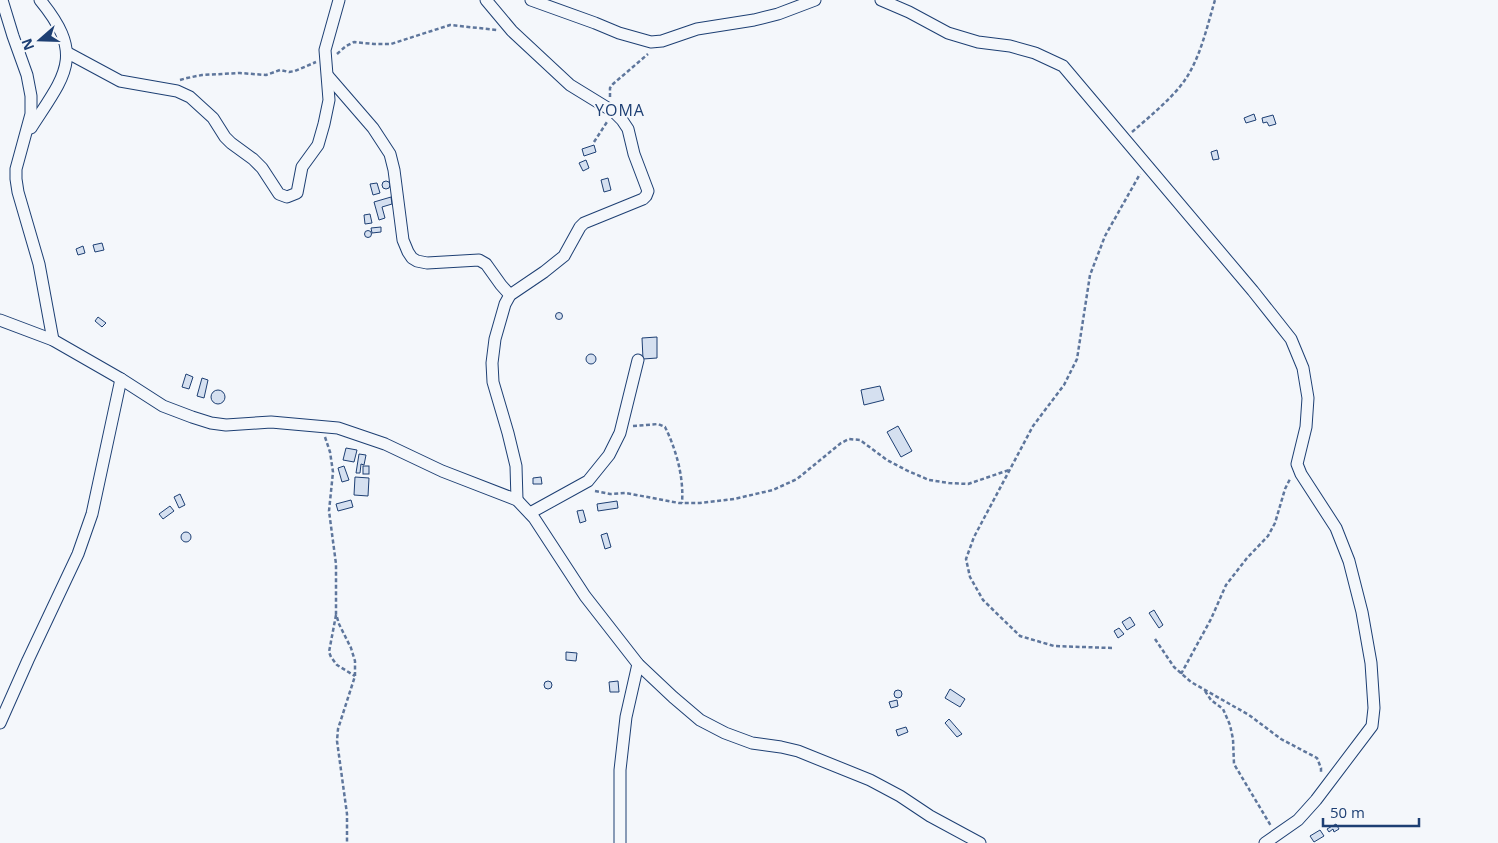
<svg xmlns="http://www.w3.org/2000/svg" width="1498" height="843" viewBox="0 0 1498 843" font-family="'Open Sans',sans-serif">
  <style>
    .building { fill: #d5e0f0; stroke: #1d3f73 }
    .lines { fill: none; stroke-linecap: round; stroke-linejoin: round }
    .minor-casing { stroke: #1d3f73; stroke-width: 13 }
    .path { stroke: #5e769c; stroke-width: 2.5; stroke-dasharray: 4 2.5; stroke-linecap: butt }
    .minor { stroke: #f4f7fb; stroke-width: 11 }
    .labels { text-anchor: middle; stroke-width: 4; stroke-linejoin: round; paint-order: stroke }
    .quarter-label { font-size: 16px; letter-spacing: 1px; fill: #1d3f73; stroke: #f4f7fb }
  </style>
  <rect width="100%" height="100%" fill="#f4f7fb"/>
  <g class="building">
    <polygon points="1254,114 1256,120 1246,123 1244,118"/>
    <polygon points="1273,115 1276,124 1269,126 1267,122 1263,123 1262,118"/>
    <polygon points="594,145 596,152 584,156 582,149"/>
    <polygon points="1217,150 1219,159 1213,160 1211,152"/>
    <polygon points="586,160 589,168 583,171 579,163"/>
    <polygon points="608,178 611,190 604,192 601,180"/>
    <circle cx="386" cy="185" r="4"/>
    <polygon points="377,183 380,193 373,195 370,184"/>
    <polygon points="391,197 392,204 382,207 385,218 379,220 374,202"/>
    <polygon points="370,214 372,223 365,224 364,215"/>
    <polygon points="381,227 381,232 372,233 371,228"/>
    <circle cx="368" cy="234" r="3.5"/>
    <polygon points="102,243 104,250 95,252 93,245"/>
    <polygon points="83,246 85,253 78,255 76,249"/>
    <circle cx="559" cy="316" r="3.5"/>
    <polygon points="98,317 106,323 102,327 95,321"/>
    <polygon points="657,337 657,358 643,359 642,338"/>
    <circle cx="591" cy="359" r="5"/>
    <polygon points="186,374 193,377 189,389 182,387"/>
    <polygon points="202,378 208,380 204,398 197,396"/>
    <polygon points="880,386 884,400 864,405 861,390"/>
    <circle cx="218" cy="397" r="7"/>
    <polygon points="898,426 912,451 901,457 887,432"/>
    <polygon points="346,448 357,450 354,462 343,460"/>
    <polygon points="359,454 366,455 364,465 361,464 360,473 356,473"/>
    <polygon points="344,466 349,480 342,482 338,468"/>
    <rect x="363" y="466" width="6" height="8"/>
    <polygon points="355,477 369,478 368,496 354,495"/>
    <polygon points="541,477 542,484 533,484 533,478"/>
    <polygon points="180,494 185,505 179,508 174,497"/>
    <polygon points="351,500 353,507 338,511 336,504"/>
    <polygon points="617,501 618,508 598,511 597,504"/>
    <polygon points="170,506 174,511 163,519 159,514"/>
    <polygon points="583,510 586,521 580,523 577,511"/>
    <circle cx="186" cy="537" r="5"/>
    <polygon points="607,533 611,547 605,549 601,535"/>
    <polygon points="1154,610 1163,625 1159,628 1149,613"/>
    <polygon points="1130,617 1135,625 1127,630 1122,622"/>
    <polygon points="1119,628 1124,634 1118,638 1114,631"/>
    <polygon points="566,652 577,653 576,661 566,660"/>
    <circle cx="548" cy="685" r="4"/>
    <polygon points="618,681 619,692 610,692 609,682"/>
    <polygon points="950,689 965,699 960,707 945,698"/>
    <circle cx="898" cy="694" r="4"/>
    <polygon points="897,700 898,706 891,708 889,702"/>
    <polygon points="949,719 962,734 957,737 945,723"/>
    <polygon points="906,727 908,732 898,736 896,730"/>
    <polygon points="1336,824 1339,829 1334,832 1333,829 1329,832 1327,829"/>
    <polygon points="1320,830 1324,836 1314,842 1310,836"/>
  </g>
  <g class="lines">
    <defs>
      <g id="minor">
        <polyline points="2,0 13,36 27,75 31,96 31,114 16,169 16,179 18,192 39,264 53,340"/>
        <polyline points="486,0 512,31 570,85 614,112 622,120 628,129 634,154 648,191 646,196 643,199 584,223 580,227 564,256 544,272 510,295 505,304 495,339 492,363 493,382 508,433 516,466 517,500"/>
        <polyline points="531,0 595,23 619,33 651,42 662,41 697,29 754,20 778,14 815,0"/>
        <polyline points="881,0 909,12 948,33 978,42 1010,46 1035,53 1063,66 1253,291 1291,339 1303,368 1308,398 1306,427 1297,464 1301,474 1336,528 1349,561 1362,612 1371,663 1374,708 1372,726 1316,800 1298,820 1265,843"/>
        <polyline points="68,53 120,81 177,91 190,97 213,118 225,137 231,143 253,159 262,168 279,194 287,197 297,193 302,167 318,145 324,124 329,100 325,50 339,0"/>
        <polyline points="328,76 373,128 390,154 394,170 403,240 408,252 412,258 417,261 427,263 479,260 486,264 501,285 510,295"/>
        <path d="M31,128C65,75 86,56 40,0"/>
        <polyline points="0,320 53,340 121,379 163,406 192,417 211,423 226,425 271,422 338,428 385,444 442,471 517,500 534,518 585,596 638,664 673,697 700,720 725,733 752,743 781,747 798,751 870,780 900,796 930,816 980,843"/>
        <polyline points="530,513 588,481 609,455 620,433 638,360"/>
        <polyline points="0,723 28,660 78,554 92,514 121,379"/>
        <polyline points="620,843 620,770 626,717 638,664"/>
      </g>
    </defs>
    <use href="#minor" class="minor-casing"/>
    <g class="path">
      <polyline points="337,54 346,46 354,42 374,44 391,44 450,25 497,30"/>
      <polyline points="180,80 187,78 202,75 240,73 266,75 280,70 289,72 295,71 316,62"/>
      <polyline points="610,97 610,88 613,84 648,54"/>
      <path d="M1132,132C1148,118 1164,105 1178,89C1199,65 1206,30 1215,0"/>
      <polyline points="594,142 607,122"/>
      <path d="M633,426L658,424L665,427C676,449 684,477 682,503"/>
      <polyline points="325,437 330,452 333,472 329,511 336,564 336,614 339,624 351,648 355,661 355,676 338,729 337,741 347,814 347,843"/>
      <polyline points="595,491 610,494 626,493 679,503 700,503 734,499 773,490 797,479 841,443 849,439 860,440 887,460 908,471 929,480 949,483 968,484 1009,470"/>
      <polyline points="336,615 329,652 331,657 337,665 355,676"/>
      <polyline points="1155,639 1174,667 1191,682 1249,715 1281,739 1317,758 1321,768 1321,774"/>
      <polyline points="1112,648 1054,646 1020,636 983,600 970,577 966,559 974,537 1033,426 1064,385 1077,359 1090,275 1105,236 1140,174"/>
      <polyline points="1181,674 1211,619 1226,585 1247,558 1268,536 1275,523 1285,489 1290,479"/>
      <polyline points="1205,691 1211,700 1223,709 1230,725 1233,739 1234,764 1271,826"/>
    </g>
    <use href="#minor" class="minor"/>
  </g>
  <g class="labels">
    <g class="quarter-label">
      <text x="620" y="116">YOMA</text>
    </g>
  </g>
  <g transform="translate(40 40) rotate(250)" stroke="#f4f7fb" stroke-width="4" paint-order="stroke">
  <path d="M0-4L9 19L0 12L-9 19Z" fill="#1d3f73"/>
  <text y="-8" font-size="14" font-weight="bold" text-anchor="middle" fill="#1d3f73">N</text>
  </g>
  <path d="M1323 818v8h96v-8" fill="none" stroke="#1d3f73" stroke-width="2.5"/>
  <text x="1330" y="818" font-size="15" fill="#1d3f73" stroke="#f4f7fb" stroke-width="4" paint-order="stroke">50 m</text>
</svg>
